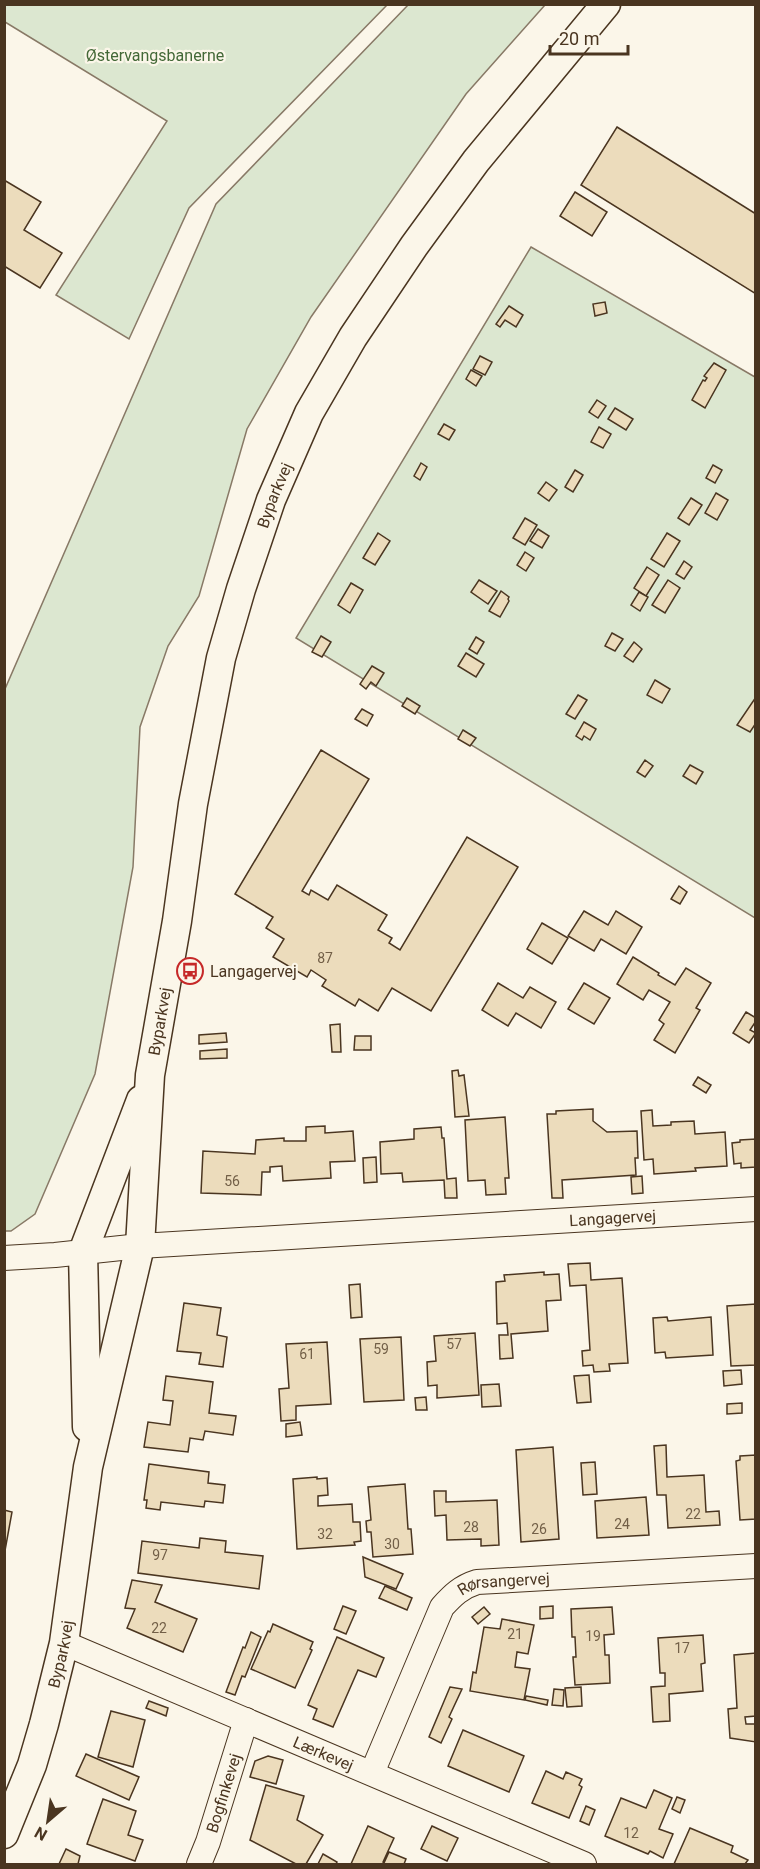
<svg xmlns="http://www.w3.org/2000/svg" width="760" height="1869" viewBox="0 0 760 1869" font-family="Roboto,sans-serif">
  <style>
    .green { fill: #dce7d0; stroke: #887966; stroke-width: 1.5 }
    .building { fill: #ecdcbc; stroke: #4a3520; stroke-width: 1.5 }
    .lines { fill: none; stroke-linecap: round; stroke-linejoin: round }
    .minor-casing { stroke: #4a3520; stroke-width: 26 }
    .tertiary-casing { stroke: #4a3520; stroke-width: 31 }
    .minor { stroke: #fbf6e9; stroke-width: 24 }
    .tertiary { stroke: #fbf6e9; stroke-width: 28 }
    .labels { text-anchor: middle; stroke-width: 4.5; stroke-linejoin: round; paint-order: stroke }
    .number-label { font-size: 14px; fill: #725f47 }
    .park-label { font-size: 16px; fill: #436837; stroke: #fbf6e9 }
    .street-label { font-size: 16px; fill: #4a3520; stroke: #fbf6e9 }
    .poi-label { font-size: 16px; fill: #4a3520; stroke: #fbf6e9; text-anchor: start }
  </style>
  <rect width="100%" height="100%" fill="#fbf6e9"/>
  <g class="green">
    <polygon points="409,4 545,5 466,94 311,317 247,429 199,596 168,646 140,727 133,867 95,1074 35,1214 11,1231 5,1231 5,689 216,204"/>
    <polygon points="4,5 5,4 387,5 189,208 129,339 56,295 167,121 5,22"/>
    <polygon points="531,247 755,377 755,918 296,638"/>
  </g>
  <g class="building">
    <polygon points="617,127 756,214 756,294 581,185"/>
    <polygon points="4,180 41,202 24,230 62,253 40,288 4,266"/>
    <polygon points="575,192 607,212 592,236 560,216"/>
    <polygon points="605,302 607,313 595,316 593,304"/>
    <polygon points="509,306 523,315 516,327 505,320 500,327 496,324"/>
    <polygon points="480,356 492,362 485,375 473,369"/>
    <polygon points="714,363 726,370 705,408 692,400 703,380 705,381 707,378 704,376"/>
    <polygon points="471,370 482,376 476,386 466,379"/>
    <polygon points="597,400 606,406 598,418 589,412"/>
    <polygon points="615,408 633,419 626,430 608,419"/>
    <polygon points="444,424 455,430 449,440 438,434"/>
    <polygon points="599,427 611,434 603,448 591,442"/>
    <polygon points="421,463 427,467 420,480 414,476"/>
    <polygon points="713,465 722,470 715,483 706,478"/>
    <polygon points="575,470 583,475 573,492 565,487"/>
    <polygon points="546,482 557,490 549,501 538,493"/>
    <polygon points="716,493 728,500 717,520 705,513"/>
    <polygon points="691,498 702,505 689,525 678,518"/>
    <polygon points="525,518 537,525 525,545 513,538"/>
    <polygon points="538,529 549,536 542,548 530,541"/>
    <polygon points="378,533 390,541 375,565 363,558"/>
    <polygon points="667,533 680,541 664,567 651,559"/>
    <polygon points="525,552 534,558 526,571 517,565"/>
    <polygon points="684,561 692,567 684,579 676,574"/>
    <polygon points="647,567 659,575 646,596 634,588"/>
    <polygon points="479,580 497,591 488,604 471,592"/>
    <polygon points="668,580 680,588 665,613 652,605"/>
    <polygon points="351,583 363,590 350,613 338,605"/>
    <polygon points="501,591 509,597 508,599 509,601 500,617 489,611"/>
    <polygon points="639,592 648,597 640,611 631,605"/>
    <polygon points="612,633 623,639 615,651 605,646"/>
    <polygon points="321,636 331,642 322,657 312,652"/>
    <polygon points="476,637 484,642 477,654 469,649"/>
    <polygon points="634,642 642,649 633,662 624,656"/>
    <polygon points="466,653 484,664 476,677 458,666"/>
    <polygon points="372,666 384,673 376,686 371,682 366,689 360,684"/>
    <polygon points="655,680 670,689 662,703 647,695"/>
    <polygon points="578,695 587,700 575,719 566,714"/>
    <polygon points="756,697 756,723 750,732 737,725"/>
    <polygon points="407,698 420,706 415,714 402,706"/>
    <polygon points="362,709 373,715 367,726 355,719"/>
    <polygon points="584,722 596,729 590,740 584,736 582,740 576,736"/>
    <polygon points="463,730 476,738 470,746 458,739"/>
    <polygon points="321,750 369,779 302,891 309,895 311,890 328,900 337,885 387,915 378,930 392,938 389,943 400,950 467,837 518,867 431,1011 392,988 378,1011 359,999 355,1006 322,986 326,980 311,970 307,977 273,957 284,939 266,928 273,917 235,894"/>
    <polygon points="645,760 653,766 645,777 637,772"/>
    <polygon points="690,765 703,772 696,784 683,776"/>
    <polygon points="679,886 687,892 680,904 671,899"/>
    <polygon points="584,911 608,925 616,911 642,927 626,954 601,939 594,951 568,936"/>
    <polygon points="542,923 568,938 552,964 527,949"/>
    <polygon points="633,957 659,973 658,975 675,985 686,968 711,983 696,1008 700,1010 675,1053 654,1040 664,1024 659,1020 670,1002 649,990 643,1000 617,984"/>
    <polygon points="498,983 523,998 530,987 556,1002 541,1028 516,1013 508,1026 482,1010"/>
    <polygon points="584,983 610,998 594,1024 568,1009"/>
    <polygon points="746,1012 756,1018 756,1021 750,1030 756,1033 749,1043 733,1033"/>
    <polygon points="340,1024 341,1052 332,1052 330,1025"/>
    <polygon points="226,1033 227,1042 199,1044 199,1035"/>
    <polygon points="355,1036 371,1036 371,1050 354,1050"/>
    <polygon points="227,1049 227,1058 200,1059 200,1051"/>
    <polygon points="458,1070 459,1076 464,1075 469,1116 455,1117 452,1071"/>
    <polygon points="698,1077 711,1085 706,1093 693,1085"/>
    <polygon points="593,1109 593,1121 607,1132 637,1131 638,1158 635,1158 636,1175 562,1180 563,1198 552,1198 547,1114 556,1114 556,1111"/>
    <polygon points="652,1110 653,1126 671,1125 671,1122 694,1121 695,1134 725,1132 727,1166 695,1168 696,1171 654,1174 653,1159 644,1160 641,1111"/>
    <polygon points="505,1117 509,1178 505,1178 506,1194 486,1195 485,1180 468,1181 465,1120"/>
    <polygon points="325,1126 325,1133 353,1131 355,1161 330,1162 331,1178 283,1181 282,1166 270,1167 270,1172 262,1172 261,1195 201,1193 203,1151 255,1154 256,1140 284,1138 284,1141 306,1141 306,1127"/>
    <polygon points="441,1127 442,1138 444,1138 447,1179 456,1178 457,1198 445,1198 444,1180 403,1182 402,1173 381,1174 380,1142 414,1139 414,1129"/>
    <polygon points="756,1139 756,1167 741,1168 741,1163 734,1164 732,1143 740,1142 740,1140"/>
    <polygon points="376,1157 377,1182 364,1183 363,1158"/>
    <polygon points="642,1176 643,1193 632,1194 631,1177"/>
    <polygon points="590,1263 591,1280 622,1278 628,1363 609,1364 610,1371 594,1372 593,1365 583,1366 582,1351 590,1350 586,1285 570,1286 568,1264"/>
    <polygon points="544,1272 544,1275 559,1274 561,1300 546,1301 548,1331 511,1334 513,1358 500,1359 499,1335 508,1335 507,1323 497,1324 496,1282 505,1281 504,1275"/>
    <polygon points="360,1284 362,1317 351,1318 349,1285"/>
    <polygon points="184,1303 221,1308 217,1335 227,1337 223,1367 199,1364 201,1353 177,1351"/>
    <polygon points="756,1304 756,1365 731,1366 727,1306"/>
    <polygon points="667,1317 668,1321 711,1317 713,1355 666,1358 665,1352 655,1353 653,1318"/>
    <polygon points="475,1333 479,1395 437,1398 437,1385 428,1386 427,1362 436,1361 434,1336"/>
    <polygon points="401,1337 404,1400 364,1402 360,1339"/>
    <polygon points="327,1342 331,1404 296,1406 296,1420 281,1421 279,1389 289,1388 286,1344"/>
    <polygon points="741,1370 742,1384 724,1386 723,1371"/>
    <polygon points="589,1375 591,1402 577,1403 574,1376"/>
    <polygon points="166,1376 213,1382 209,1413 236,1416 233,1435 205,1431 203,1440 190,1438 188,1452 144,1447 148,1422 170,1425 173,1401 163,1400"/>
    <polygon points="499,1384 501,1406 482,1407 481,1385"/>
    <polygon points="426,1397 427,1410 416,1410 415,1398"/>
    <polygon points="742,1403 742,1413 727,1414 727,1404"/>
    <polygon points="300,1422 302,1435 286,1437 286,1424"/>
    <polygon points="666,1445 667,1477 704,1475 706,1512 719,1511 720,1525 668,1528 666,1495 657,1495 654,1446"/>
    <polygon points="553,1447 559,1539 521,1542 516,1450"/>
    <polygon points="756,1455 756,1519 740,1520 736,1461 740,1460 740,1456"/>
    <polygon points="595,1462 597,1494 583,1495 581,1463"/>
    <polygon points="149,1464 209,1472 208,1483 225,1485 223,1503 205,1501 204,1507 161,1502 160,1510 146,1508 147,1500 144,1500"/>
    <polygon points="317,1477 317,1479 327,1478 328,1495 318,1496 318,1506 352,1504 353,1522 360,1522 361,1541 354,1542 355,1545 297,1549 293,1479"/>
    <polygon points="405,1484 408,1529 411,1529 413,1554 373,1557 371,1532 367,1532 366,1521 371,1520 368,1487"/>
    <polygon points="434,1491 446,1491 446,1502 497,1500 499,1545 481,1546 481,1539 447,1540 446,1515 435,1516"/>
    <polygon points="646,1497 649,1535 597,1538 595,1501"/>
    <polygon points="4,1510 12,1512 4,1556"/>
    <polygon points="200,1538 226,1541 225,1552 263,1556 259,1589 138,1573 142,1541 199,1548"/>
    <polygon points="363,1557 403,1574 396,1589 365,1577"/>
    <polygon points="132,1580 162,1585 155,1602 197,1619 183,1652 127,1628 135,1609 125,1608"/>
    <polygon points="385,1586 412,1598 407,1610 379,1598"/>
    <polygon points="343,1606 356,1611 346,1634 334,1629"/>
    <polygon points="553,1606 553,1618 540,1619 540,1607"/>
    <polygon points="484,1607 490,1614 478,1624 472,1617"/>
    <polygon points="612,1607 614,1634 604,1635 605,1655 609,1655 610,1683 575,1685 573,1657 576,1657 575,1637 572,1637 571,1609"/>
    <polygon points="502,1619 534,1625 528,1654 517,1652 515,1667 530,1669 524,1700 470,1691 473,1672 476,1673 484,1627 500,1629"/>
    <polygon points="273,1624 313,1642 310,1649 312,1650 295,1688 251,1669 268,1631 270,1632"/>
    <polygon points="251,1632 261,1637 245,1677 242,1676 235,1695 226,1692 243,1647 245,1648"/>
    <polygon points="703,1635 705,1663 701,1664 703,1691 669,1694 670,1721 653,1722 651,1687 665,1686 665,1673 660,1673 658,1638"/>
    <polygon points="337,1637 384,1658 376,1677 358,1670 333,1727 313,1719 317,1709 308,1705"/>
    <polygon points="756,1653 756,1716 745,1717 746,1724 756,1724 756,1742 730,1738 728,1709 737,1708 734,1655"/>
    <polygon points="450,1687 462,1689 449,1717 452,1719 441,1743 429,1737"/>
    <polygon points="581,1687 582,1706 567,1707 565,1688"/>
    <polygon points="554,1689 564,1690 563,1706 552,1705"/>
    <polygon points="526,1696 548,1700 547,1705 525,1700"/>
    <polygon points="149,1701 168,1708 166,1716 146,1708"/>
    <polygon points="111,1711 145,1720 133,1767 98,1757"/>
    <polygon points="463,1730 524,1756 509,1792 448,1766"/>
    <polygon points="86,1754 139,1777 129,1800 76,1776"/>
    <polygon points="268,1756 283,1760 276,1784 250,1777 255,1761"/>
    <polygon points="546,1771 563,1779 566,1772 582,1779 579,1785 582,1787 569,1818 532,1803"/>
    <polygon points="266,1785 304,1796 297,1820 323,1835 306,1864 296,1864 250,1840"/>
    <polygon points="654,1790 672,1798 659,1829 673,1834 663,1858 650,1851 648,1854 605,1836 621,1798 646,1808"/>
    <polygon points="677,1797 685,1800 680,1813 672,1809"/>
    <polygon points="103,1799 136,1811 128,1835 143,1840 135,1861 87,1844"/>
    <polygon points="586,1806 595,1810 589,1825 580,1821"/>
    <polygon points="368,1826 394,1838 383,1862 384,1863 389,1852 406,1859 404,1864 351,1864"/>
    <polygon points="432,1826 458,1838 447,1861 421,1849"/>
    <polygon points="690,1828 733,1846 731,1852 748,1860 745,1864 674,1864"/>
    <polygon points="66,1849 80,1856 78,1864 59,1864"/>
    <polygon points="323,1854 337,1862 336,1864 318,1864"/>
  </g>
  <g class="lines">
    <defs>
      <g id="minor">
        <path id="s1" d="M4,1258L55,1255L140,1246L756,1209"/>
        <path id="s2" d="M64,1643L584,1864"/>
        <path id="s3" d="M372,1773L442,1607C453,1595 461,1587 477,1582L756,1566"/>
        <path id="s4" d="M199,1864L208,1842L246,1720"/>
      </g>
      <g id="tertiary">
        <polyline points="87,1427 83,1252 141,1100"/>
        <path id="s5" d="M4,1834L32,1765L44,1724L64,1643L88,1467L140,1246L150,1075L177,921L193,804L221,658L241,589L271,500L309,413L353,337L414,246L476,161L606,4"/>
      </g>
    </defs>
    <use href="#minor" class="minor-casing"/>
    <use href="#tertiary" class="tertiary-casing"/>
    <use href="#minor" class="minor"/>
    <use href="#tertiary" class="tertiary"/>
  </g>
  <defs>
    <symbol id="bus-ring" viewBox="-11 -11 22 22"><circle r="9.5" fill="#fbf6e9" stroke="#c62828" stroke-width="1.5"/><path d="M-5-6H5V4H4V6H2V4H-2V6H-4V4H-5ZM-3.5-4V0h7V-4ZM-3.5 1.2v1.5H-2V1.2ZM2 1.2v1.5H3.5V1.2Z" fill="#c62828"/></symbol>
  </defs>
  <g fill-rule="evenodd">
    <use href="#bus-ring" x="175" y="956" width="30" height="30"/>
  </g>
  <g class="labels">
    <g class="number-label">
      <text x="325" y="963">87</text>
      <text x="232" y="1186">56</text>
      <text x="454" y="1349">57</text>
      <text x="381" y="1354">59</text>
      <text x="307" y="1359">61</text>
      <text x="693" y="1519">22</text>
      <text x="622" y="1529">24</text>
      <text x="471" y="1532">28</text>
      <text x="539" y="1534">26</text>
      <text x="325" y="1539">32</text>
      <text x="392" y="1549">30</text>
      <text x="160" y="1560">97</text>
      <text x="159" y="1633">22</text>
      <text x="515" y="1639">21</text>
      <text x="593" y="1641">19</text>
      <text x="682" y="1653">17</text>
      <text x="631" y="1838">12</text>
    </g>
    <g class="park-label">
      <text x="155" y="61">Østervangsbanerne</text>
    </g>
    <g class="street-label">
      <text dy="6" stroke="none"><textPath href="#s5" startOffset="1371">Byparkvej</textPath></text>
      <text dy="6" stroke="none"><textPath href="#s5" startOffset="831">Byparkvej</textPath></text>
      <text dy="6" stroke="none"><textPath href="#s1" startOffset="610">Langagervej</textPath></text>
      <text dy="6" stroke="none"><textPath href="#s3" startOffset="250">Rørsangervej</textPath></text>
      <text dy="6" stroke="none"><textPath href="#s5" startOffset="189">Byparkvej</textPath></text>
      <text dy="6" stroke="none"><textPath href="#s2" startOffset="282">Lærkevej</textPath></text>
      <text dy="6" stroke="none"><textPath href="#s4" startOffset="75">Bogfinkevej</textPath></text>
    </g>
    <g class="poi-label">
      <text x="210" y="977">Langagervej</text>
    </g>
  </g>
  <rect width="760" height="1869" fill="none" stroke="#4a3520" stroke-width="12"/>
  <g transform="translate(48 1821) rotate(209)" stroke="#fbf6e9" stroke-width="4.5" paint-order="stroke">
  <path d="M0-4.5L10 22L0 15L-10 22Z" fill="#4a3520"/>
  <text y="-9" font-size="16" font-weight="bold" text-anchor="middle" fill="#4a3520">N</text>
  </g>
  <path d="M550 45v9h78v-9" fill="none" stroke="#4a3520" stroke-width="3"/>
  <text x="559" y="45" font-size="18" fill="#4a3520" stroke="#fbf6e9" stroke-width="4.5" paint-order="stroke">20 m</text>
</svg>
